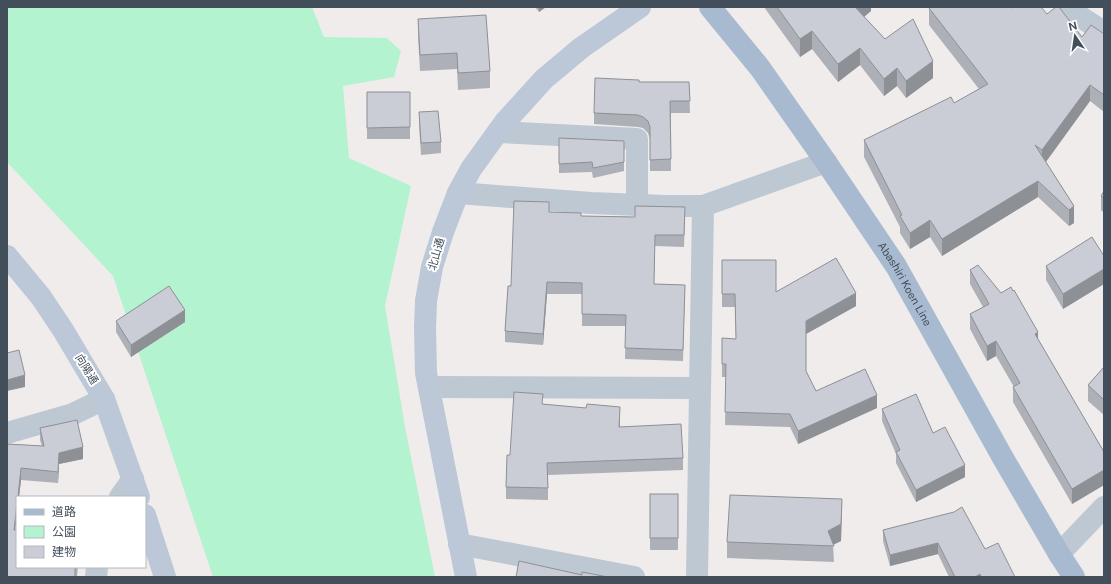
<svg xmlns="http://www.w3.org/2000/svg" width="1111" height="584" viewBox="0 0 1111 584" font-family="'Public Sans','Noto Sans JP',sans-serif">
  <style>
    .green { fill: #b4f3cf }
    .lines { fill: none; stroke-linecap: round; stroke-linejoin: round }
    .street { stroke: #bdc8d3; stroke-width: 22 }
    .secondary { stroke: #bcc8d8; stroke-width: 22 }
    .primary { stroke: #a8bacf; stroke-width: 22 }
    .wall { fill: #aeb0b7 }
    .shaded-wall { fill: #8d9095 }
    .building { fill: #cacdd5; stroke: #8d9095 }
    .labels { text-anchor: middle; stroke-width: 4; stroke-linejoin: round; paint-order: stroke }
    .street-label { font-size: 11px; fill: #434e5b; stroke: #fff }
  </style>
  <rect width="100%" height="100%" fill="#efeceb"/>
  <polygon class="green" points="7,7 312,7 324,37 387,38 401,51 394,77 343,86 349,158 411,186 385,306 405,427 435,577 213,577 113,276 7,162"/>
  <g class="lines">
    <g class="street">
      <polyline points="1065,7 1104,32"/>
      <polyline points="498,132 637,139 637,205"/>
      <polyline points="458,193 591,203 665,206 703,206 826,162"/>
      <polyline points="429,387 700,388"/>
      <polyline points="7,433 73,414 104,399"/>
      <polyline points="120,497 133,479"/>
      <polyline points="459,544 634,577"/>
      <polyline points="1059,554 1104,507"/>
      <polyline points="96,577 97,567"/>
      <polyline points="697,577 703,206"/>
    </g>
    <g class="secondary">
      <polyline points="7,256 41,297 63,330 104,399 139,497"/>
      <polyline points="145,515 165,577"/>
      <polyline points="466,577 426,373 425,328 426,301 432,267 443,232 458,193 471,169 505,122 544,79 581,48 640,7"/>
    </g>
    <path class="primary" id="s1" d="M710,7L760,68L826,162L896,266L1003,458L1059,554L1074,577"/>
  </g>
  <g class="wall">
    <polygon points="535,7 546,7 539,12"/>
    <polygon points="764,7 871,7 871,11 864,17 885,39 933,78 906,98 897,86 884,96 860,65 838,82 812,49 800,57"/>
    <polygon points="929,8 1011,8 1047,14 1082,37 1104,34 1104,112 1090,101 1046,162 1074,206 1074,223 1069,226 1038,197 942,256 930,237 910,249 900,233 900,227 864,157 864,140 954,103 979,89 929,25"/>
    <polygon points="418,19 490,71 490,88 458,90 457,69 420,71 418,36"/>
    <polygon points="639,82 689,82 690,113 671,113 671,171 650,171 650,139 648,133 643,128 638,127 594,124 594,113"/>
    <rect x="367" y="92" width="43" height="47"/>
    <polygon points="419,112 441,142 441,153 421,155 419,124"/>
    <polygon points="559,138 624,141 624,171 593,178 592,172 559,173"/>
    <polygon points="1104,191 1104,213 1101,210 1101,196"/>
    <polygon points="549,212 581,216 685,218 684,247 655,246 654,284 685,285 683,361 625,359 626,326 582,326 582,294 547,294 543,345 505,342 505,331 511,286"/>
    <polygon points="1104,256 1104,284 1063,309 1046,280 1046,266"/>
    <polygon points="722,260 776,292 856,306 806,334 806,371 816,391 877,408 798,444 790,427 725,425 726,377 722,377 722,364 736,339 735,307 722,307"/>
    <polygon points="970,270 1038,339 1104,452 1104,485 1072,504 1013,402 1013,387 1014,387 996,356 987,361 970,329 970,314 983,307 970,284"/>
    <polygon points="116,321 185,322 131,357 116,332"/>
    <polygon points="1104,367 1104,415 1088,401 1088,385"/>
    <polygon points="543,404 620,418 620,427 683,458 683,470 548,475 548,500 506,499 506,487 510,455"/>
    <polygon points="882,409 933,433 965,477 916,502 896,463 896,454 882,421"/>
    <polygon points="40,428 83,459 59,464 58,483 21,480 19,497 17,497 15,530 17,567 78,567 77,577 7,577 7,444 42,446 40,440"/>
    <rect x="650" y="494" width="28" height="56"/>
    <polygon points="842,516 841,541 833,544 834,562 727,558 727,542"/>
    <polygon points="883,530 985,549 1015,577 949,577 938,554 890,566 883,541"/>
  </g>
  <g class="shaded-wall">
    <polygon points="539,7 546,7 539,12"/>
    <polygon points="855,7 871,7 871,11 855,24"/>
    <polygon points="812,31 812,49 800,57 800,39"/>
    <polygon points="860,48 860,65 838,82 838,64"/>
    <polygon points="933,61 933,78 906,98 906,81"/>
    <polygon points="897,68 897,86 884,96 884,79"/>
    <polygon points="1090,85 1090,101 1042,167 1042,150"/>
    <polygon points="1038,181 1038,197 942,256 942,239"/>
    <polygon points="1074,206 1074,223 1069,226 1069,210"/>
    <polygon points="930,220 930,237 910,249 910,233"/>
    <polygon points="1104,269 1104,284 1063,309 1063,294"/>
    <polygon points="547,282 547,294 543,345 543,334"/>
    <polygon points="856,293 856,306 806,334 806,321"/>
    <polygon points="185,310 185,322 131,357 131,345"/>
    <polygon points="1038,332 1038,347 1035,334"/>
    <polygon points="996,341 996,356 987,361 987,346"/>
    <polygon points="25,375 25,387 7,391 7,380"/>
    <polygon points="877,395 877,408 798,444 798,431"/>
    <polygon points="620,407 620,418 619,438 619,427"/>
    <polygon points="83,447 83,459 59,464 58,483 58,472 59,453"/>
    <polygon points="965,465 965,477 916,502 916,490"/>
    <polygon points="21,468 21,480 19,497 18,497"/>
    <polygon points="1104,470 1104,485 1072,504 1072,489"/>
    <polygon points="842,499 841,541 831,546 828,531"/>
    <polygon points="17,503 17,515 14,541 14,530"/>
    <polygon points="938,543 938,554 890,566 890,555"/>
    <polygon points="980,574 980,577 975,577"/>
  </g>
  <g class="building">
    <polygon points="777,7 855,7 885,39 913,19 933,61 906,81 897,68 884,79 860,48 838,64 812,31 800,39"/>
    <polygon points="930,7 1010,7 1011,8 1013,7 1041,7 1047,14 1056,7 1059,7 1082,37 1091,25 1104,34 1104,95 1090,85 1042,150 1035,145 1074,206 1069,210 1038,181 942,239 930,220 910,233 900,216 902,215 864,140 951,97 954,103 988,84 929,8"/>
    <polygon points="486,15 490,71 458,73 457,53 420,55 418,19"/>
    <polygon points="595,78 639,80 639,82 689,82 690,101 670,101 671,159 650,160 650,127 648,121 643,117 638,115 594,113"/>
    <polygon points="367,92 410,92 410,127 367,128"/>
    <polygon points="438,111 441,142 421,143 419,112"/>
    <polygon points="559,138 624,141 624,162 593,168 592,162 559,164"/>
    <polygon points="1104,191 1104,198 1101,196"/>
    <polygon points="514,201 549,202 549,212 581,213 581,216 635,217 635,206 685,207 684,235 655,235 654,284 685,285 683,350 625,348 626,315 582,314 582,283 547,282 543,334 505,331 508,286 511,286"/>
    <polygon points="1092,237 1104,256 1104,269 1063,294 1046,266"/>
    <polygon points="836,258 856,293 806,321 806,371 816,391 865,369 877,395 798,431 790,414 725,412 726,364 722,364 722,338 736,339 735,294 722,294 722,260 776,260 776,292"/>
    <polygon points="978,265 1001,293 1011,287 1013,291 1014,290 1038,332 1035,334 1104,452 1104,470 1072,489 1013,387 1020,383 996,341 987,346 970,314 989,304 970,270"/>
    <polygon points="169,286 185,310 131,345 116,321"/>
    <polygon points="19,350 25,375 7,380 7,353"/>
    <polygon points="1104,367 1104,400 1088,385"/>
    <polygon points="514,392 543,394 542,404 586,408 587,404 620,407 619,427 681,424 683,458 547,463 548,488 506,487 507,455 510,455"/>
    <polygon points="916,394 933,433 945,427 965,465 916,490 896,452 900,450 882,409"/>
    <polygon points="77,420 83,447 59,453 58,472 21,468 18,497 17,497 17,503 14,530 17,530 17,567 75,567 75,577 7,577 7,444 44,446 40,428"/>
    <rect x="650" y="494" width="28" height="44"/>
    <polygon points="730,495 842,499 841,524 828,531 834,546 727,542"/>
    <polygon points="962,507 985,549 998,543 1015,577 981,577 980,574 975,577 955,577 938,543 890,555 883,530 954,512"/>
    <polygon points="519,561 582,575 582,572 608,577 516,577"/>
  </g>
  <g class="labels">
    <g class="street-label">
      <text transform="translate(436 254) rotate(-74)" y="4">北山通</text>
      <text dy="4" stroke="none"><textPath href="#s1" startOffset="339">Abashiri Koen Line</textPath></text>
      <text transform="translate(87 369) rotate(59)" y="4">向陽通</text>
    </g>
  </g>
  <rect width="1111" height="584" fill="none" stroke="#434e5b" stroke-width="16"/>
  <rect x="16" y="496" width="130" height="72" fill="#ffffff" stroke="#b4b8bd"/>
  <rect x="24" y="509" width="20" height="6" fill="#a8bacf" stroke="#b4b8bd"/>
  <text x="52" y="516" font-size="12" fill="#434e5b">道路</text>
  <rect x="24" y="526" width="20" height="12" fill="#b4f3cf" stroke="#b4b8bd"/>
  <text x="52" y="536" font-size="12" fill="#434e5b">公園</text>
  <rect x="24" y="546" width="20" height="12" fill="#cacdd5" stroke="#b4b8bd"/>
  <text x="52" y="556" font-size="12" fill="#434e5b">建物</text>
  <g transform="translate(1075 36) rotate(347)" stroke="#ffffff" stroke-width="3" paint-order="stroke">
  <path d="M0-3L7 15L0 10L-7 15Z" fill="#434e5b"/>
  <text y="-6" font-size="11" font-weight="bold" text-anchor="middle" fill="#434e5b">N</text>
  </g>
</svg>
